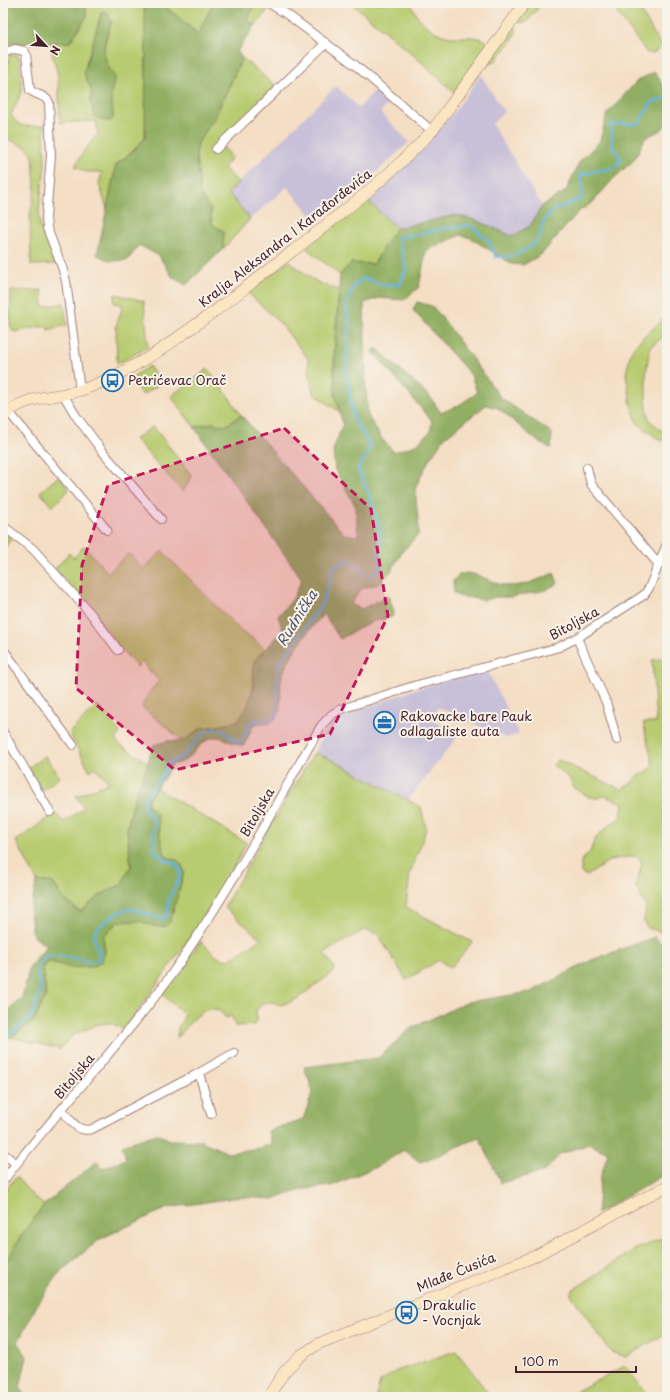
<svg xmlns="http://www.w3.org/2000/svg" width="670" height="1400" viewBox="0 0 670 1400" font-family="'Playpen Sans',sans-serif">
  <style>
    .industrial { fill: #c8bfd8 }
    .green { fill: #b7cb6f; stroke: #80754d; fill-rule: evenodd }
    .forest { fill: #91af62; stroke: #6e6746 }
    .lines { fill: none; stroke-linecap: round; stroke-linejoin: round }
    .stream { stroke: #65b4df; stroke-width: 2.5 }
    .street-casing { stroke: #9f7e78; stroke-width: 10 }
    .secondary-casing { stroke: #9f7e78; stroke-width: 12 }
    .street { stroke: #fff; stroke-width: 8 }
    .secondary { stroke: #fbe6c4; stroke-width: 11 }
    .marked { fill: #c2185b; fill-opacity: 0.2; stroke: #c2185b; stroke-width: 3; stroke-dasharray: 8 5; stroke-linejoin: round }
    .labels { text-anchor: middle; stroke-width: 4; stroke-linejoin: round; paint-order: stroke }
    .street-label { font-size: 13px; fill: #4a1f2b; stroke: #f7f3e8 }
    .poi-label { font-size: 13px; fill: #4a1f2b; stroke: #f7f3e8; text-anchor: start }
    .water-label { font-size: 14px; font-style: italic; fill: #53536a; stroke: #f7f3e8 }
  </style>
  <rect width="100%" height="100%" fill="#f7f3e8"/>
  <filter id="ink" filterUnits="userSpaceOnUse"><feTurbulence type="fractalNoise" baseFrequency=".025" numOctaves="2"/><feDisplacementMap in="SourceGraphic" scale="8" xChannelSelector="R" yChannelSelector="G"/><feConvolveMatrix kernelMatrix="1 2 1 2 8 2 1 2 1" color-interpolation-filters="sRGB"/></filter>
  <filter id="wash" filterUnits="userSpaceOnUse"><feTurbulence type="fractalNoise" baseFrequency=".012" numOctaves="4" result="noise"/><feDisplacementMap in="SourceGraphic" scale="16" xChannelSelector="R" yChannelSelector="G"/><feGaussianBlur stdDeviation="0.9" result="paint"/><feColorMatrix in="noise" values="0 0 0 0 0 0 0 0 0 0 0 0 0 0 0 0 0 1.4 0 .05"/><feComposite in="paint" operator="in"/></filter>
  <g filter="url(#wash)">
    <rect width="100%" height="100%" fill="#f4dec4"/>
    <g class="industrial">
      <polygon points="481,75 504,112 492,124 542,206 530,226 512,236 478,221 456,215 397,228 365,198 429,139 455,111"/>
      <polygon points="336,86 359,108 377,88 391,101 380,112 409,142 353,194 316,221 287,187 250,219 228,193"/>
      <polygon points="486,668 519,734 506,738 438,707 430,719 458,736 408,800 326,757 314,753 323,736 331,725 340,717 410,691"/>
    </g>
    <g class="green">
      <path d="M85,3H144L146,56L145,138L133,151L116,165L107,209L99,184L102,172H86L75,166L84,151L98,134L96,121L60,123L58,75L49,43L70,42L87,16ZM102,11L112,21C104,47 99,52 114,77L111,93L113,117L91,103V89L84,72Z"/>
      <polygon points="158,3 213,3 198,34 162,4"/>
      <polygon points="256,3 270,7 255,26 247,20"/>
      <path d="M351,3H411C416,21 435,36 453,37C467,38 477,34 489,43L454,92L410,52Z"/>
      <polygon points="531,3 542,3 528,21 522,23 517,21"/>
      <path d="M610,3H636L661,45C658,51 654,54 647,53Z"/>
      <polygon points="514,26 517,29 513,39 495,62 493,63 489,62"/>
      <path d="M9,55H16L19,56L22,91L11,115C20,130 29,126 44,125L45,165L39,210L40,225L57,264L31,265L30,215L35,190L33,155L27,148L8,139L3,138V102Z"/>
      <polygon points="242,58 276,86 212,150 215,153 222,146 232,157 224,168 239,183 228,193 250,219 223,249 223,232 212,224 211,211 200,194 199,180 196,156 198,143 215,117"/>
      <polygon points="365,198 397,228 387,241 374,264 351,263 340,275 306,248"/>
      <path d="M289,261C308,276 315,284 339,290C336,330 329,373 340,412L313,393L310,381L308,359L281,324L247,292Z"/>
      <polygon points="42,290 43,307 64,303 67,325 48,330 46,326 14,332 10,325 11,291"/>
      <polygon points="115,294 144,301 148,347 117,364 116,326 123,305 114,303"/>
      <polygon points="667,314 667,330 663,337 650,347 646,373 646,399 649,420 667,435 667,438 661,441 637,423 631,404 626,374 631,351 644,336 658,324"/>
      <polygon points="149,366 161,383 143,395 128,380"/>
      <polygon points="208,369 222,387 241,415 225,426 212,423 194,427 171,396"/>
      <polygon points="152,427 156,430 192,476 183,492 135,439"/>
      <polygon points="59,476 69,490 52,507 40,492"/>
      <polygon points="3,531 12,537 3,551"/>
      <polygon points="84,546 108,573 129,553 143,569 162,551 243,633 255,640 265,649 254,661 253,688 248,706 238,721 219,726 202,728 183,741 142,707 147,695 159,681 142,662 137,667 122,650 95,614 55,569 69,553 74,558"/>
      <polygon points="667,658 667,933 647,928 644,921 646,906 636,887 642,862 636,856 610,860 587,876 581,873 581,861 590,852 595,839 607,827 621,817 623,803 605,796 597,798 589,797 573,787 570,779 553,765 558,760 622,790 626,785 630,785 638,775 647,772 653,765 643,723 656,723 652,660"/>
      <polygon points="97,705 120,732 116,740 120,745 148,763 137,790 127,828 131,866 121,885 102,894 80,912 65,900 53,883 37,881 16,841 55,813 64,822 84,808 76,796 109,783 95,767 90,771 69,733"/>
      <path d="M314,753L326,757L421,807L426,828L424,836L410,873L406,907L472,942L451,968L439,960L406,980L378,934L364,930L324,953L334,967L333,972L297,999L281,1005L272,1002L264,1003L256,1010L257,1020L254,1025L235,1026L232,1016L226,1018C209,993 189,1025 177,1038L178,1028L185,1015L162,994L201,941L216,956L222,959L229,960L261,939L224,907L275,818Z"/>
      <polygon points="45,756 60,777 42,790 28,768"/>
      <polygon points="156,788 247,843 208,912 187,942 124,1030 111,1023 99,1024 73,1035 60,1049 11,1037 34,1021 46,996 43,971 44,965 48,961 56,963 105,952 103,936 118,922 139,921 156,927 179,889 184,873 177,860 166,857 148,805 148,799"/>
      <polygon points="16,1177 34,1197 44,1205 20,1237 3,1268 3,1193"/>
      <polygon points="667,1236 667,1333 626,1357 611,1352 571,1295 571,1291 634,1250"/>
      <polygon points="456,1351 491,1397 376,1397 380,1382 396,1371"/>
      <polygon points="625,1366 649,1397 565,1397"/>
    </g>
    <g class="forest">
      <polygon points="3,3 85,3 87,16 70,42 10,44 3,48"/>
      <polygon points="144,3 162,4 198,34 213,3 256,3 247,20 255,26 237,51 242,58 215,117 198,143 196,156 199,180 200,194 211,211 212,224 224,232 223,249 186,285 173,278 159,256 139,245 128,260 111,261 97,255 116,165 133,151 145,138 146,56"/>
      <path d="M102,11L109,14C114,28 103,37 104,51C105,61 109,68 115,77L111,93L113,117L111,121L101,120L95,117L91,103V89L86,79L84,72Z"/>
      <path d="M655,72L667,93V123L661,130L645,138L634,160L613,179L593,202L578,212L542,254L523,265L512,264L471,238L460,235L426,251L419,287L404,300L379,298L364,303L366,389L368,416L382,439L394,452L416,445L430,432L432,421L373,352L376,348L430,397L441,413L459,405L477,393L471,375L413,310L417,302L432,306L443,319L501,398L552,433L551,448L541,444L498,408L486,405L444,438L429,460L415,488L418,519V535L402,552L391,571L380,583L361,589L351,604L361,609L388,596L394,611L392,617L373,621L340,639L324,614C309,629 285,660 281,681C280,689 282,709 278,715C271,726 266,724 254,724L244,745C233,747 222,733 211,738C200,742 194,755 184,761C180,763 176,763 172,765L166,775L148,799V806L157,814L162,847L166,857C176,860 183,861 184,873L170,922L164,927H156L139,921L118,922L103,936L105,952L102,961L92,967L71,968L48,961L44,965L43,971L46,996L34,1021L11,1037L3,1039V1015L22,998L30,966L47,946L33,936L30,911L37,881L53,883L65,900L80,912L102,894L121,885L131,866L127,828L137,790L148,763L150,754L154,745L167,741H183L202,728L219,726L238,721L248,706L253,688L254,661L283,631L278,616L293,599L302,579L194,427L212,423L225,426L241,415L344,534L358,536L356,507L335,470L333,450L343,424L335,395L334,367L340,275L351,263L374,264L387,241L397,228L456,215L478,221L512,236L530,226L542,206L566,191L580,161L600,141L607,114L638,80Z"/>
      <path d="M467,573C478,574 488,580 499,584C518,590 537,580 554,573L558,583L546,590L512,597H496L484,600L458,596L454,593L453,581L459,575Z"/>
      <polygon points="655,937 667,950 667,1173 597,1214 600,1179 608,1153 589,1144 560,1154 545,1171 501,1183 479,1137 439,1155 420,1162 404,1150 378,1166 331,1186 304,1189 275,1199 240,1197 167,1208 100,1239 60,1272 37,1305 18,1342 27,1357 20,1387 26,1397 3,1397 3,1268 20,1237 44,1205 97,1161 102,1169 126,1159 122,1145 157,1134 170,1140 201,1141 228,1153 259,1148 272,1144 268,1131 303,1119 313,1092 304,1067 378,1058 411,1028 468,1002 531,992 592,960"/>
    </g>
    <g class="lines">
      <path class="stream" d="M3,1035L11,1033L31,1018L41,989L37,974L38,967L40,963L47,956H61L95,962L99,960C102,948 93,945 94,936C94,930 100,926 105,922C129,901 136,911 162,919L167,915L169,898L178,882L181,870L173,862L165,860L155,852L153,833L155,826L153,819L146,811L144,802L147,795L162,776L168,763L182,757L203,734L212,729H220L239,743C248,738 246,723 253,721C257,719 265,721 270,721L275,717L277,712V672L279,664L322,604L334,566L348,560L370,577L380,569V531L372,502L358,469L371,446L354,420L346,372L349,324L346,304L354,286L364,278L383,285H400L406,269L398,238L443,229L470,225L488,240L496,257L514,256L532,246L540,236L544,220L554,210L581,199L583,187L580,175L594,171L611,169L622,160L613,148L611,124H638L652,102L667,98"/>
    </g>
  </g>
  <g filter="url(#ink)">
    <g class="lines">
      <defs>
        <g id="street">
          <polyline points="269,3 285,13 355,65 432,131"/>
          <path d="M3,53L15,49L24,51L26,54L30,90C37,96 44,94 49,102L51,155L46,218L47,228L62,267L66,281L80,390"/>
          <polyline points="216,149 326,43"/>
          <polyline points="63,394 76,416 103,452 161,519"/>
          <polyline points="8,411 107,530"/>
          <polyline points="587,468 591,484 598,492 659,565"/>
          <polyline points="3,526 33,549 91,614 118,650"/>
          <polyline points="577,638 606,702 617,740"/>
          <polyline points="3,649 73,745"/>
          <polyline points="3,732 50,812"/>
          <polyline points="199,1073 234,1053"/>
          <path d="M62,1110C71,1120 77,1133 92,1129L199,1073L211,1114"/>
          <polyline points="3,1153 16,1164"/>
          <path d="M3,1181C55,1113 115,1051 166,982C224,901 271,812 321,726L331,715L341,709L417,685L538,653L559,647L577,638L644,595L649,588L667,544"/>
        </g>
        <g id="secondary">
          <path d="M3,417C25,394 53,399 81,390C103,383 125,371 144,360C159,352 173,341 187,331C213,313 239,293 264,273C322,228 382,185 432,131L525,3"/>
          <polyline points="268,1397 285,1371 300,1356 318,1344 533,1257 667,1186"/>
        </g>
      </defs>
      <use href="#street" class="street-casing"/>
      <use href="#secondary" class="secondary-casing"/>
      <use href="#street" class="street"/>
      <use href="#secondary" class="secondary"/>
    </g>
  </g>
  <path class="marked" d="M284,428L371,509L388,616L330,734L175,770L76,688L82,565L108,485Z"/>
  <defs>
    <symbol id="bus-ring" viewBox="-11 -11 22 22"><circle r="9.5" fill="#f7f3e8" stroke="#1f6fb2" stroke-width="1.5"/><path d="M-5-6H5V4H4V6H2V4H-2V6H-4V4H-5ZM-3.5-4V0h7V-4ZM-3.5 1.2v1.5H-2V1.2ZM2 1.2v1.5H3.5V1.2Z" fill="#1f6fb2"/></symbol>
    <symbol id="office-ring" viewBox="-11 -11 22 22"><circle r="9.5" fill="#f7f3e8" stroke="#1f6fb2" stroke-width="1.5"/><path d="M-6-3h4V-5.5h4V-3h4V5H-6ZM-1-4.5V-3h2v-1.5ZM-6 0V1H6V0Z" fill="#1f6fb2"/></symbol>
  </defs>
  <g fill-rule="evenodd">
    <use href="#bus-ring" x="100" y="368" width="25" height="25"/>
    <use href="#office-ring" x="372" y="710" width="25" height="25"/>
    <use href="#bus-ring" x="394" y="1300" width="25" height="25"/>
  </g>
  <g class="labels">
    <g class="street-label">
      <text transform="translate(285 238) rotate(-38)" y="5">Kralja Aleksandra I Karađorđevića</text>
      <text transform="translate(574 623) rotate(-29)" y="5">Bitoljska</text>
      <text transform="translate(257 812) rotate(-60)" y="5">Bitoljska</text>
      <text transform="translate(74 1076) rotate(-50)" y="5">Bitoljska</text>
      <text transform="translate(456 1272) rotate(-22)" y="5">Mlađe Ćusića</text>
    </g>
    <g class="poi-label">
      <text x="128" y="385">Petrićevac Orač</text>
      <text x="400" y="721">Rakovacke bare Pauk<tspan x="400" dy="15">odlagaliste auta</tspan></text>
      <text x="422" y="1310">Drakulic<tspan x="422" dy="15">- Vocnjak</tspan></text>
    </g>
    <g class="water-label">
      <text transform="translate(297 618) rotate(-58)" y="5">Rudnička</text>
    </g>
  </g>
  <rect width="670" height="1400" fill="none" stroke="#f7f3e8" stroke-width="16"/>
  <g transform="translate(46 46) rotate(116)" stroke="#f7f3e8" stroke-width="3" paint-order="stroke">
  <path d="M0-3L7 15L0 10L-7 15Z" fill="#4a1f2b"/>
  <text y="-6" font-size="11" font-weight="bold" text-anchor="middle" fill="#4a1f2b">N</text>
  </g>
  <path d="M516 1366v6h120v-6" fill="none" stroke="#4a1f2b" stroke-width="2"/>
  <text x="522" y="1366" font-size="12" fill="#4a1f2b" stroke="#f7f3e8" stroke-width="3" paint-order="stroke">100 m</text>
</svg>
